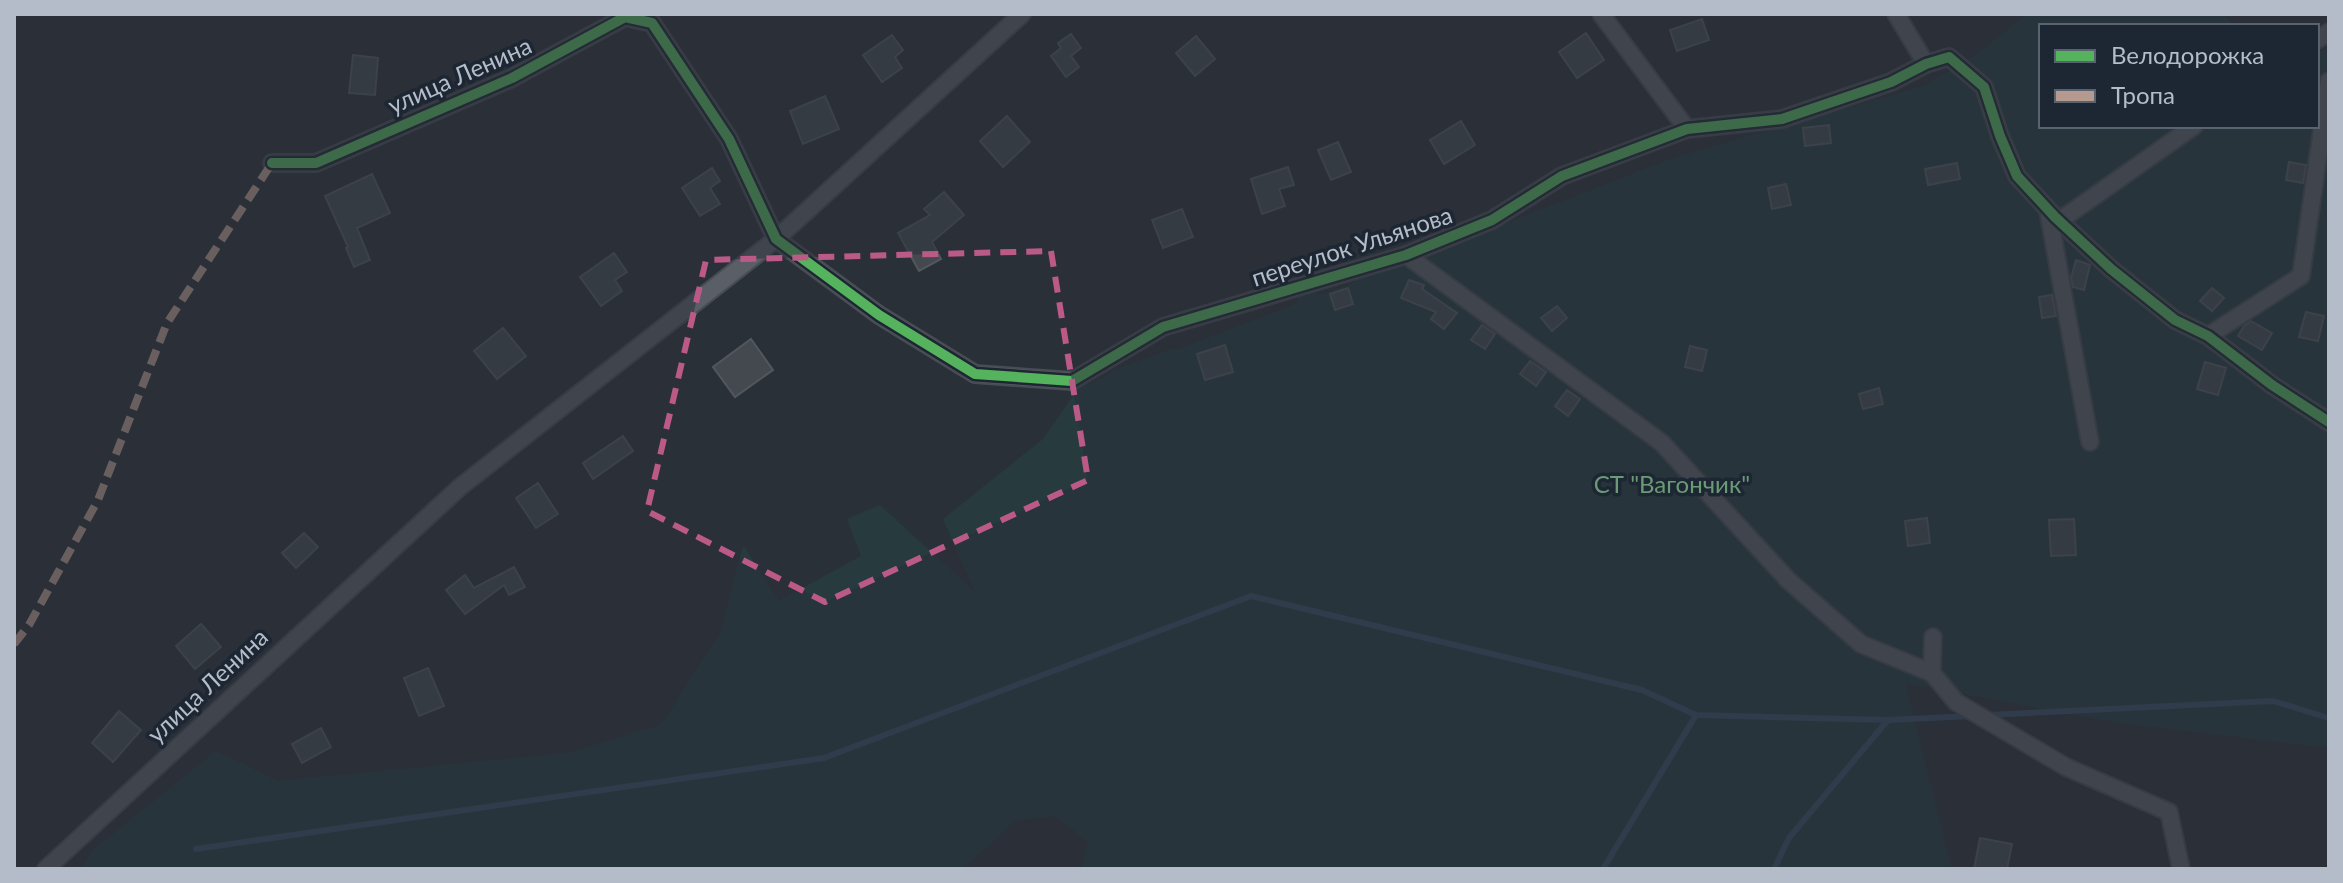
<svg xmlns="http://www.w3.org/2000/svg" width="2343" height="883" viewBox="0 0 2343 883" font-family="Lato,sans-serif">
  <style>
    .green { fill: #273a3e }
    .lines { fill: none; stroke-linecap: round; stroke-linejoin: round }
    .stream { stroke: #384963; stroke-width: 6 }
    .building { fill: #444950; stroke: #52575f; stroke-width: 2 }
    .street-casing { stroke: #484c53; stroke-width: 20 }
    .street { stroke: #5a5e66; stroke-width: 16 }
    .quiet { stroke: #b69a8f; stroke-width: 8; stroke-dasharray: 16 8; stroke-linecap: butt }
    .cycleway-casing { stroke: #1d2633; stroke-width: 15 }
    .cycleway { stroke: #56b35d; stroke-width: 10 }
    .marked { fill: none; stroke: #bc5a87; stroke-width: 6; stroke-dasharray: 16 10; stroke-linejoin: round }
    .labels { text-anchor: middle; stroke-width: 7; stroke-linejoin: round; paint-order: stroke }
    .street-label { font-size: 24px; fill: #b4bcc9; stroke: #1d2633 }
    .park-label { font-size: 24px; fill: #6b9a76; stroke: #1d2633 }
  </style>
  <rect width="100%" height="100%" fill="#2a3038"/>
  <polygon class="green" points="2027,14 2223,14 2234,26 2041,26 2041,126 2317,126 2317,54 2329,46 2329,748 2114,722 1905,683 1952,869 1081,869 1088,842 1056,816 1016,820 963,869 81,869 93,850 216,751 278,781 568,753 661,725 721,631 743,545 779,601 861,556 847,519 880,505 975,592 943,519 1043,439 1079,387 1103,378 1114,370 1174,348 1177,350 1298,303 1296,294 1313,290 1318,296 1355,282 1355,276 1394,267 1673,158 1924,86 1976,55"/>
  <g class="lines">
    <g class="stream">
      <polyline points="1987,715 2273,701 2329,718"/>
      <polyline points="196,849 824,758 1251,596 1642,690 1696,715 1888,720 1972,716"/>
      <polyline points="1603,869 1696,715"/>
      <polyline points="1774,869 1789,838 1888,720"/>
    </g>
  </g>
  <g class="building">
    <polygon points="1702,19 1709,40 1677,51 1670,30"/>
    <polygon points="1586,33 1604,60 1577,78 1559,52"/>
    <polygon points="1071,34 1081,48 1071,56 1079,67 1066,77 1051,56 1061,48 1058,43"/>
    <polygon points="892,35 903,50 895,57 902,68 882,82 863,55"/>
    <polygon points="1196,36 1215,59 1195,76 1176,53"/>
    <polygon points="353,55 378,58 375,95 349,93"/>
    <polygon points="825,96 839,129 803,144 790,111"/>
    <polygon points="1007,116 1030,142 1003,167 980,141"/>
    <polygon points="1461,121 1475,145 1444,164 1430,140"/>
    <polygon points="1829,125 1831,143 1805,146 1803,128"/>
    <polygon points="1338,142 1351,172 1331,180 1318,150"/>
    <polygon points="2289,162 2306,165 2303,183 2286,180"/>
    <polygon points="1957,163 1960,179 1928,185 1925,169"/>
    <polygon points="1288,167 1294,185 1279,189 1285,206 1262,214 1251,179"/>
    <polygon points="712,168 720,181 710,188 720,204 700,216 682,188"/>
    <polygon points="372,174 390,213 357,228 370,260 354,267 346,248 348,247 325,196"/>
    <polygon points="1786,184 1791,205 1772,209 1768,188"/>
    <polygon points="944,192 964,215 932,242 941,259 919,271 898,233 930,215 924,209"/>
    <polygon points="1182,209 1193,237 1163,248 1152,220"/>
    <polygon points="614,253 627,272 615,280 622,291 601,306 580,277"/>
    <polygon points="2076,260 2090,265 2084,290 2073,287 2071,278"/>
    <polygon points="1409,280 1424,285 1422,289 1457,313 1444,329 1431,319 1436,312 1401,298"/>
    <polygon points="1348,288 1353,304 1335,310 1330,294"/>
    <polygon points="2212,288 2224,298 2212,311 2200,301"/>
    <polygon points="2052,295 2056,316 2042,318 2039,297"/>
    <polygon points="1557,306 1567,318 1552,331 1541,318"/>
    <polygon points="2306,312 2324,316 2318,341 2299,337"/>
    <polygon points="2251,321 2272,333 2262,350 2238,336 2244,326"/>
    <polygon points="1482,325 1495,334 1485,349 1471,340"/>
    <polygon points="503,328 526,356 497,379 474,351"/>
    <polygon points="751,339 773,370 735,397 713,367"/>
    <polygon points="1225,345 1233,372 1205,380 1197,354"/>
    <polygon points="1690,346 1707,350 1702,371 1685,367"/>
    <polygon points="1530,361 1546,372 1536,386 1520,374"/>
    <polygon points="2205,362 2226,368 2218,395 2197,389"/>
    <polygon points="1879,388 1883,404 1863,409 1859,394"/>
    <polygon points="1567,390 1580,399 1568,416 1555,406"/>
    <polygon points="623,436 633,451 593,479 583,463"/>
    <polygon points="538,483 558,514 536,528 516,498"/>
    <polygon points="1927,518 1930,543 1908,546 1905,521"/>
    <polygon points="2074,519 2076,555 2051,556 2049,520"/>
    <polygon points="304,533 318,547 296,568 282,553"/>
    <polygon points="514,567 525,587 509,595 504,585 465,614 446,590 465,575 474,588"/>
    <polygon points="201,624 221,647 195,669 176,646"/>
    <polygon points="428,668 444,706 419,716 404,678"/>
    <polygon points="119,711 141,730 113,762 92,743"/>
    <polygon points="321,728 331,747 302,763 292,744"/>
    <polygon points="1980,838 2012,844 2007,869 1974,869"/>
  </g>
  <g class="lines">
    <defs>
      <g id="street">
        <polyline points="1601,14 1687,129"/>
        <polyline points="1896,14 1926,64"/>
        <polyline points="2317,40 2329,32"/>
        <polyline points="272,163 316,163 512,78 625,17 652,23 729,139 776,239 879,315 975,374 1072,381 1163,327 1406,255 1492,220 1562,176 1687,129 1782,119 1891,82 1926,64 1949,57 1984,87 2000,136 2017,176 2055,217 2111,269 2175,320 2208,336 2272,385 2329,422"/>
        <polyline points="2048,210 2090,442"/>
        <polyline points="2059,221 2194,126"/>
        <polyline points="1406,255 1662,443 1788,580 1861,644 1932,673 1956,702 2066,767 2169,812 2181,869"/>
        <polyline points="2208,336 2301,276 2329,81"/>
        <polyline points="1932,673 1933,637"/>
        <polyline points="46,869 460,487 776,239 1022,14"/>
      </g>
    </defs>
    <use href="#street" class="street-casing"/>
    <use href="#street" class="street"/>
    <polyline class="quiet" points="14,644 29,625 98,500 167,323 272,163"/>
    <defs>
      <polyline id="cycleway" points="272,163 316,163 512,78 625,17 652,23 729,139 776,239 879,315 975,374 1072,381 1163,327 1406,255 1492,220 1562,176 1687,129 1782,119 1891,82 1926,64 1949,57 1984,87 2000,136 2017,176 2055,217 2111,269 2175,320 2208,336 2272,385 2329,422"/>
    </defs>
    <use href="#cycleway" class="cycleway-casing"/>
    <use href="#cycleway" class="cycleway"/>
  </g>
  <path d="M0 0H2343V883H0ZM1051,251L1088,480L825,602L647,511L706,260Z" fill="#2a3038" fill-opacity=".55" fill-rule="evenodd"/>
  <path class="marked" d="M1051,251L1088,480L825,602L647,511L706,260Z"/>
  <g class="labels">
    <g class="street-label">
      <text transform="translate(460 76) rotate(-24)" y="8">улица Ленина</text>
      <text transform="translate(1352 247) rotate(-18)" y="8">переулок Ульянова</text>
      <text transform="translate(208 686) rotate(-43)" y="8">улица Ленина</text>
    </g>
    <g class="park-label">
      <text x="1672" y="493">СТ "Вагончик"</text>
    </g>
  </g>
  <rect width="2343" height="883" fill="none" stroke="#b4bcc9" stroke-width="32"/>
  <rect x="2039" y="24" width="280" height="104" fill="#1d2633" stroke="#59626f" stroke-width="2"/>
  <rect x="2055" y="50" width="40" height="12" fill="#56b35d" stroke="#59626f" stroke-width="2"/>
  <text x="2111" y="64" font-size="24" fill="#b4bcc9">Велодорожка</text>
  <rect x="2055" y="90" width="40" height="12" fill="#b69a8f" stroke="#59626f" stroke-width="2"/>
  <text x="2111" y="104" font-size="24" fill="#b4bcc9">Тропа</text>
</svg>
